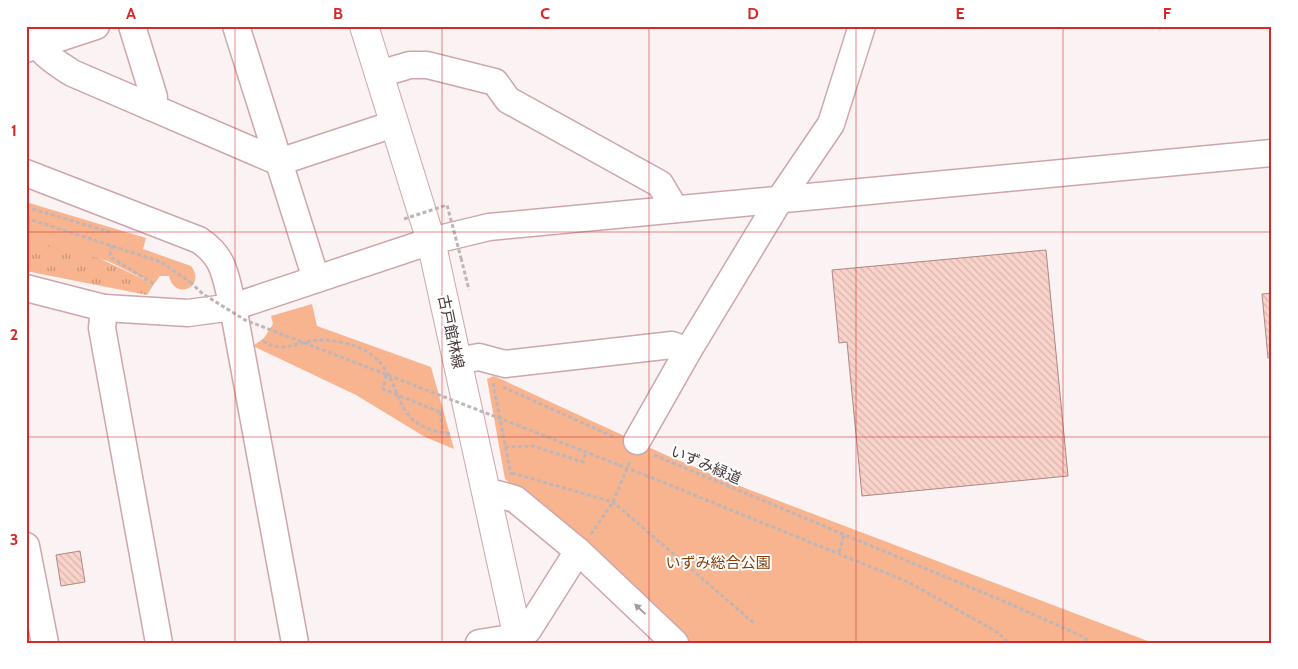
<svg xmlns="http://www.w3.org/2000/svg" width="1298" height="669" viewBox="0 0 1298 669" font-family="Cabin,'Noto Sans JP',sans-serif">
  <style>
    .grass { fill: url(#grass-tufts) }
    .park { fill: #f7b48e }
    .building { fill: url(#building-back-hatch); stroke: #ac8881 }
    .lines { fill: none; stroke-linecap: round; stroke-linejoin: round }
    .minor-casing { stroke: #cda6ab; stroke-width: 29 }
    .major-casing { stroke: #cda6ab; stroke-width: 30 }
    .path { stroke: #c0b5b6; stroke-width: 3; stroke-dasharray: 4 2.5; stroke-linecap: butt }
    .minor { stroke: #fff; stroke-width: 26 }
    .major { stroke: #fff; stroke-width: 28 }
    .path-bridge { stroke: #c0b5b6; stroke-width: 3; stroke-dasharray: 4 2.5; stroke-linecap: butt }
    .oneway { fill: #a29a9c }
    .grid { fill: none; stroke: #d62828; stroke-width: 1; stroke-opacity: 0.55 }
    .labels { text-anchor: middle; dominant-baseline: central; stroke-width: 4; stroke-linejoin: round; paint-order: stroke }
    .street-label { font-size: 15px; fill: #463638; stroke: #fff }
    .park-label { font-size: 15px; fill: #833b01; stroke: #fff }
    .neatline { fill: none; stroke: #d62828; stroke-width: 2 }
    .grid-label { font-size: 16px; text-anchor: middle; font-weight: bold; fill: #d62828 }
  </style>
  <defs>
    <pattern id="grass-tufts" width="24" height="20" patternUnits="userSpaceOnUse" patternTransform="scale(1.25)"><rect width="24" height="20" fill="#f7b48e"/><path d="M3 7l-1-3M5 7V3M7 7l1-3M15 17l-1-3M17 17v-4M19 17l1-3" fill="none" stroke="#ca9375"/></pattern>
    <pattern id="building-back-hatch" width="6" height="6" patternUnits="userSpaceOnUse" patternTransform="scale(1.25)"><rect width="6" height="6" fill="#f9d2ca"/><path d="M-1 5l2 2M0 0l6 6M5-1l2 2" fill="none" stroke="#d7b5ae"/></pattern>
  </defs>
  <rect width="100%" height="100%" fill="#fbf2f3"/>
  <polygon class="grass" points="26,224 154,284 147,295 26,271"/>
  <g class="park">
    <path d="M 26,202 L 146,238 L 143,249 L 191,266 C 207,286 175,302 169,276 L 160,276 L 154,284 L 108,261 L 26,239 Z"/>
    <polygon points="312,304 317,326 431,367 454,449 425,437 356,395 253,346 264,338 273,324 271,316"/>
    <polygon points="494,376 668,456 750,490 1153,643 686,643 583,545 505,479 487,379"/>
  </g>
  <g class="building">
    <polygon points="1046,250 1068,476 862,496 847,342 839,343 832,270"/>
    <polygon points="1272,293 1272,357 1268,358 1262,294"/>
    <polygon points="80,551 85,582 61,586 56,555"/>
  </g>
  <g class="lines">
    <g class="minor-casing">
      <g id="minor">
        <path d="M 31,26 C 40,55 48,57 72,73 L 279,162 L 394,124"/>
        <polyline points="132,26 154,97 151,107"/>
        <polyline points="236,26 316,279"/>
        <polyline points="26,49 96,26"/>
        <polyline points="379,74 410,65 427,65 495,82 508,100 660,184 675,209"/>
        <path d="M 26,173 L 199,240 C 226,258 225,277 233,307 L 295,643"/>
        <polyline points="26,288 104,308 188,313 233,307 431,241 489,227 1272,153"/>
        <polyline points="104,308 102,328 159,643"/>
        <polyline points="457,361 479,357 505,364 672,345 688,351"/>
        <polyline points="637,441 688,351 780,199 831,124 862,26"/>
        <polyline points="487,495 497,494 515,499 578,551 675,643"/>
        <polyline points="26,546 45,643"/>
        <polyline points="479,643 518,637 528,630 578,551"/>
      </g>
    </g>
    <g class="major-casing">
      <polyline id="major" points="364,26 431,241 519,643"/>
    </g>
    <g class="path">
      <polyline points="26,207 110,232"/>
      <polyline points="26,218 161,262 190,282"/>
      <polyline points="112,245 110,255 112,258 154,284"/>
      <polyline points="461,258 469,290"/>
      <path d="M 263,341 C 285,354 295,342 318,340 C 332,339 354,344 366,351 C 410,378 383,426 451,434"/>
      <polyline points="493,383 511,475"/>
      <polyline points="503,387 616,438"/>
      <polyline points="440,412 443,433"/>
      <polyline points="517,425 619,465"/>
      <polyline points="505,447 533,446 583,462 586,452"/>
      <polyline points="654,455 1003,601 1082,636 1092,643"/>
      <polyline points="512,473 613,502 755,624"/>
      <polyline points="645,475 908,582 997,632 1009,643"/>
      <polyline points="591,534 613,502 630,461"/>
      <polyline points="839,552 844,535"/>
    </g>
    <use href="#minor" class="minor"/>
    <use href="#major" class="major"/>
    <g class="path-bridge">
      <polyline points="404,219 447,205 461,258"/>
      <polyline points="190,282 203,294 245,320 517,425"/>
      <polyline points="386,375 383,389 440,412"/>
      <polyline points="619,465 645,475"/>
    </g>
  </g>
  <defs><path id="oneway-solid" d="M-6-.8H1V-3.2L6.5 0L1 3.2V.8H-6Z" transform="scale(1.25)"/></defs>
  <use class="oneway" href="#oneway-solid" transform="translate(640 609) rotate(-137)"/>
  <path class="grid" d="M 235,26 L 235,643M 442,26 L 442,643M 649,26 L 649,643M 856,26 L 856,643M 1063,26 L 1063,643M 26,232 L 1272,232M 26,437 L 1272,437"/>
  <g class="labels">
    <g class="street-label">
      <text transform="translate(451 332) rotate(78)">古戸館林線</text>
      <text transform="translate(706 465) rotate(23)">いずみ緑道</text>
    </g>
    <g class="park-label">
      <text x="718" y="563">いずみ総合公園</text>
    </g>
  </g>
  <rect width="1298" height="669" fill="none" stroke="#ffffff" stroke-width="55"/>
  <rect x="28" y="28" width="1242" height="614" class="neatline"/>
  <g class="grid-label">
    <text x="131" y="19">A</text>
    <text x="338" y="19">B</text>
    <text x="545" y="19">C</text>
    <text x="753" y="19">D</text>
    <text x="960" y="19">E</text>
    <text x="1167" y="19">F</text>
    <text x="14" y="136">1</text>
    <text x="14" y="340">2</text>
    <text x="14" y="545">3</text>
  </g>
</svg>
